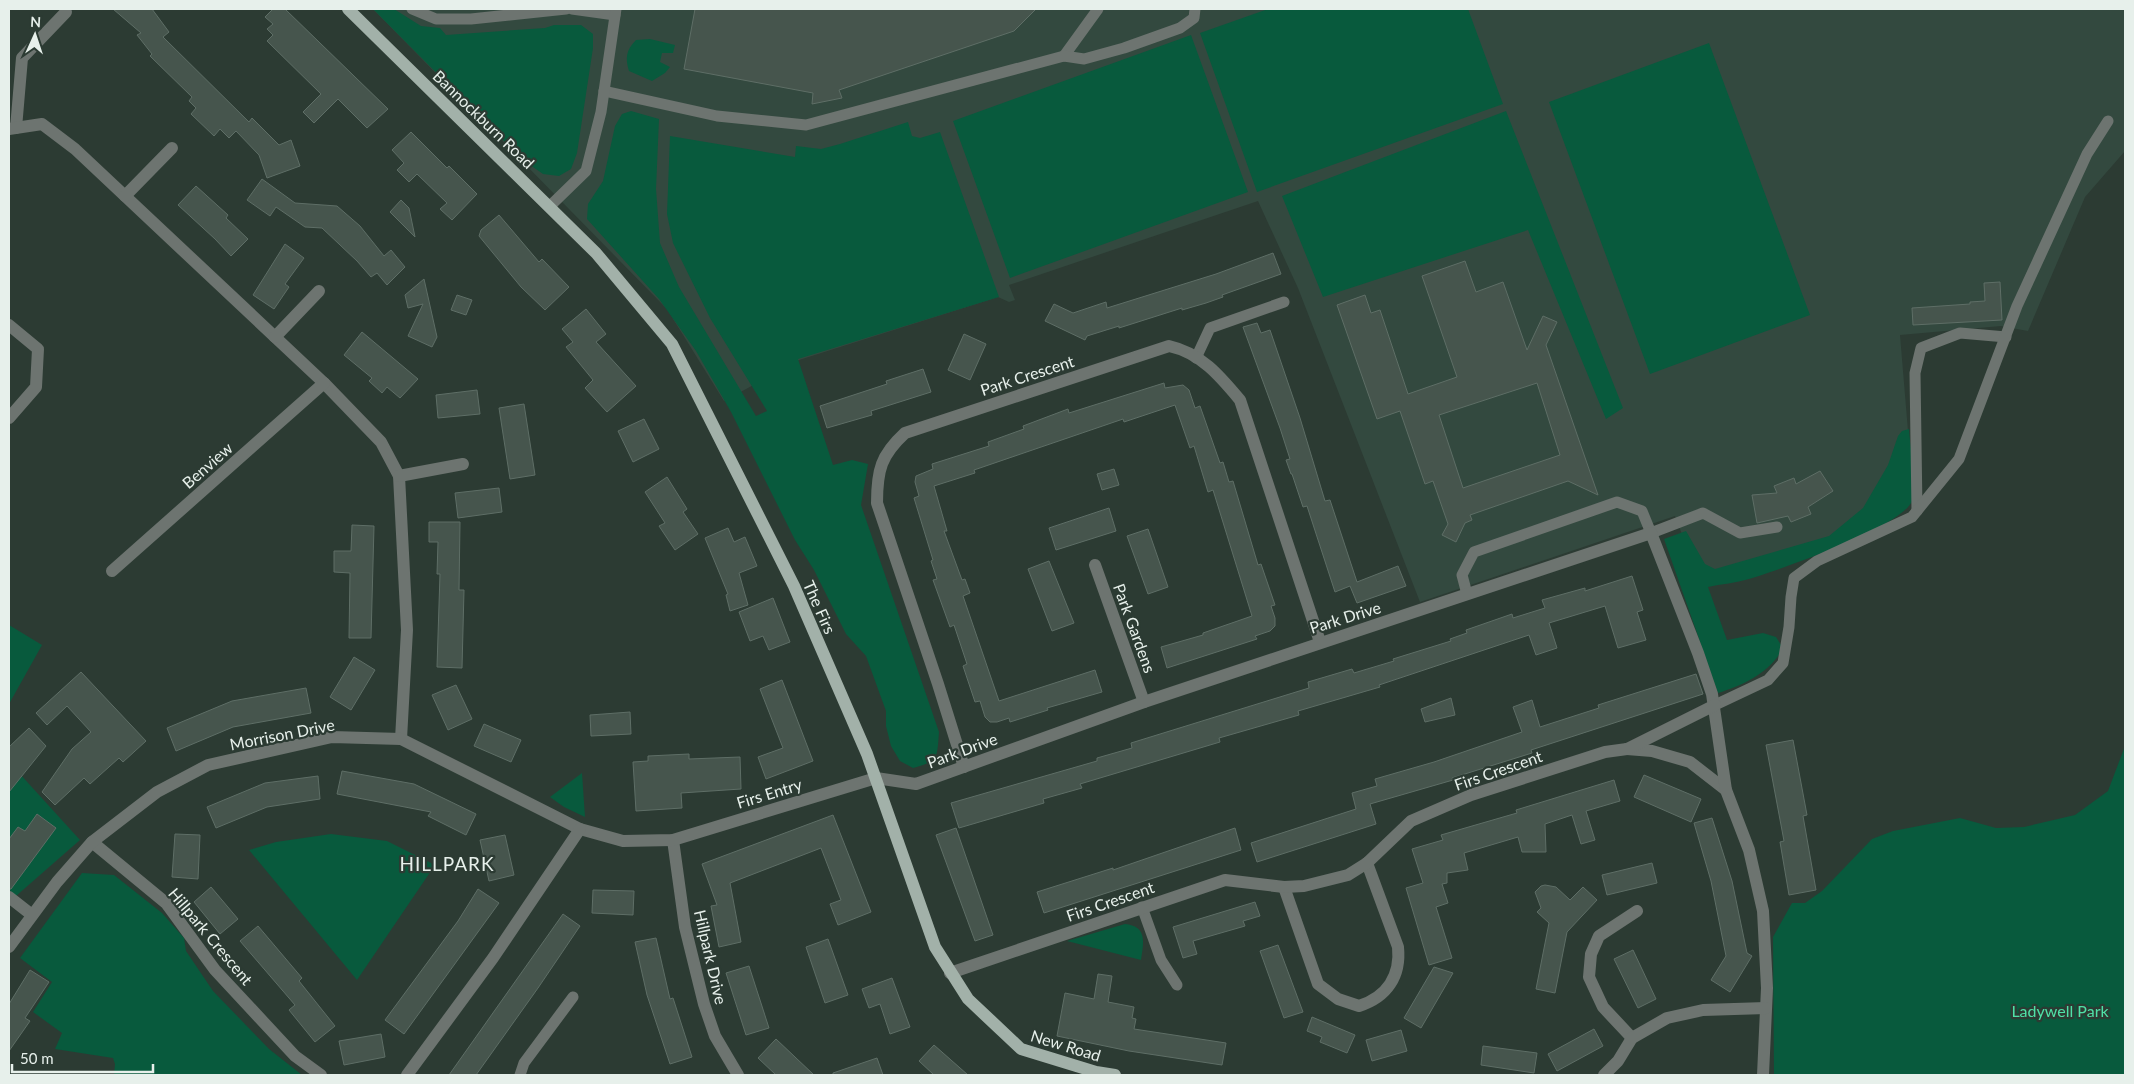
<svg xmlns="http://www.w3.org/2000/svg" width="2134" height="1084" viewBox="0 0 2134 1084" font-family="Lato,sans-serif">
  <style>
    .built { fill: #33493f }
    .green { fill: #085a3d }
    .building { fill: #46554d; stroke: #5e6e66; fill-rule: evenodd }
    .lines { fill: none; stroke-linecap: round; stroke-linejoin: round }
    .lane { stroke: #6d7470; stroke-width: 11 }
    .street { stroke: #6d7470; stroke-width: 12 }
    .primary { stroke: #a2b1a9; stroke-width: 12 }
    .labels { text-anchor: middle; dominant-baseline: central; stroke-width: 4.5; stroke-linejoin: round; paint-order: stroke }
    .street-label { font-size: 16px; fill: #e7f0eb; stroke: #2c3b33 }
    .park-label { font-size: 16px; fill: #4fe1a7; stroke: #2c3b33 }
    .quarter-label { font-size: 19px; letter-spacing: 1px; fill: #e7f0eb; stroke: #2c3b33 }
  </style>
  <rect width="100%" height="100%" fill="#2c3b33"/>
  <polygon class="built" points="373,9 2125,9 2125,151 2085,197 2028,331 2001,326 1900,335 1912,479 1851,530 1700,581 1675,516 1420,602 1298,288 1258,201 1009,285 1015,300 1009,302 998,297 799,360 724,401 667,309"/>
  <g class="green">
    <polygon points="373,9 394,9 421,26 440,28 446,35 545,28 554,25 581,25 593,34 593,48 577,153 571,169 559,176 543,174 523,160"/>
    <polygon points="1268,9 1468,9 1503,104 1257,192 1200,33"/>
    <polygon points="1191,35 1248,192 1010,278 953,121"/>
    <path d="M 650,39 L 675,45 L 673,53 L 662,53 L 660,62 L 670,67 L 665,73 L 652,81 L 629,71 C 625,58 626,50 636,40 Z"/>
    <polygon points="1709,43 1810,315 1650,374 1549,102"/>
    <path d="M 631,111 L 659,119 L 656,189 L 660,243 L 679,287 L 756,416 L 767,411 L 710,318 L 673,243 L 667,214 L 670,136 L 795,157 L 796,146 L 821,149 L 840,144 L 908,122 L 912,136 L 920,138 L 940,132 L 999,297 L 798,359 L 833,465 L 852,460 L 868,464 L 861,505 L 939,732 C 937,758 939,761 913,768 L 900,761 L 891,746 L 886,726 L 886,711 L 866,656 L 846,634 L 814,570 L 795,540 L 731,412 L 696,351 L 659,299 L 587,219 L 588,204 L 603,181 L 615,126 L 622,114 Z"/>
    <polygon points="1506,111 1623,408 1606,419 1528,230 1323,297 1282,196"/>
    <path d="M 1909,429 C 1910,448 1918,484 1912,501 C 1902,527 1779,570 1749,579 C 1736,583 1721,584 1708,587 L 1727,640 L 1763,633 L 1776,637 L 1783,648 C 1770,673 1743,685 1718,693 L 1664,539 L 1686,531 L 1705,564 L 1715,569 L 1829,536 L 1863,508 L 1888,465 L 1898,436 L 1902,431 Z"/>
    <polygon points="9,625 42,645 9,704"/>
    <polygon points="2125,746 2125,1075 1774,1075 1773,937 1792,903 1805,903 1822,891 1872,839 1893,831 1960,818 1996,828 2024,827 2075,815 2108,791"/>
    <polygon points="9,762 80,840 16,896 9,890"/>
    <polygon points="582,773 585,817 564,807 550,797"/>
    <polygon points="331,834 387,841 435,865 357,980 249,850 276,842"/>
    <polygon points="82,873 114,875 162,913 184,938 186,951 213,991 269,1049 302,1075 114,1075 115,1064 113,1058 55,1049 62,1033 33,1012 52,982 20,958"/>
    <path d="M 1125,924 C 1147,926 1144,942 1141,960 L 1067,941 Z"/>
  </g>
  <g class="building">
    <polygon points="113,9 152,9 169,32 163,37 249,122 252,118 279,145 291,140 300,166 267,178 259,155 236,131 229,138 220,129 214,136 191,114 196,108 189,101 192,97 150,56 152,54 137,35 141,33"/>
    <polygon points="273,9 285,9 388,109 367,128 338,99 314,123 303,112 321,94 267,41 273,35 267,29 273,24 265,17"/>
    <polygon points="695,9 1036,9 1014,31 839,90 842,98 812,104 813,93 684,69"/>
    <polygon points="411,132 447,168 449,166 477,194 452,220 440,209 447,203 417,174 409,182 397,170 404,163 392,150"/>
    <polygon points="262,179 295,203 337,206 360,226 384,256 391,250 405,267 387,285 377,273 371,277 357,261 322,228 305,227 276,207 270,216 247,200"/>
    <polygon points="196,186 228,215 226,218 248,239 231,256 215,239 178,205"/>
    <polygon points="401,200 409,208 415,237 390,212"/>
    <polygon points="499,215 539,262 542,259 569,287 545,310 521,287 479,236 481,230"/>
    <polygon points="285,244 304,258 285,284 289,287 274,309 253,295"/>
    <polygon points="1273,253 1281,274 1222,295 1223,297 1206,303 1182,310 1182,308 1119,328 1119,326 1087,336 1085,340 1045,321 1054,304 1073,313 1106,302 1107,308 1216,274"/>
    <path d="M 1465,261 L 1476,292 L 1503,282 L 1527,350 L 1543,316 L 1557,322 L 1546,345 L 1598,495 L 1568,481 L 1470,515 L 1472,520 L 1465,523 L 1456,542 L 1442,535 L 1448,524 L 1433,481 L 1425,484 L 1400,411 L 1377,419 L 1337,305 L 1365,295 L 1371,313 L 1380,310 L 1408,394 L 1457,377 L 1422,276 ZM 1537,383 L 1560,455 L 1463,488 L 1439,415 Z"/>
    <polygon points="424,279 437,337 432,347 408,336 423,304 408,308 405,295"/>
    <polygon points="2000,282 2002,320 1913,325 1912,308 1970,304 1970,302 1985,301 1984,283"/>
    <polygon points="457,295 472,300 466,315 451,310"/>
    <polygon points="586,309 606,334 596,342 636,386 607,412 585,388 593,380 566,347 573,342 562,329"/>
    <polygon points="1257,323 1261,333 1270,330 1300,418 1325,501 1330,500 1357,582 1398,566 1406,586 1357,603 1350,586 1335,592 1307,506 1303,507 1292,474 1291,474 1286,460 1290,459 1280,428 1243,327"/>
    <polygon points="362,332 418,379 400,398 387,387 382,393 369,381 372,378 344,355"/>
    <polygon points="964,334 986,344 970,380 948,370"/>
    <polygon points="923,369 931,392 871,411 872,415 827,428 820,406 887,384 886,381"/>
    <polygon points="1164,383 1165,388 1183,385 1189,390 1195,408 1200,406 1220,463 1223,462 1229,482 1233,481 1258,565 1261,564 1275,605 1271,606 1275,618 1275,626 1270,631 1255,636 1257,639 1167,668 1161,647 1203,635 1203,633 1252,616 1213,490 1208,492 1194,446 1190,448 1175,405 1124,422 1123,419 974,470 975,473 934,486 947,531 944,531 962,580 965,579 970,593 963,596 999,701 1095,670 1102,692 1047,708 1048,710 1010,722 1009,718 997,722 990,722 985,717 980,701 975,702 963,666 967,664 954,625 950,627 933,580 937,579 931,561 933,560 914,498 919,496 915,482 916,476 933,469 932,464 989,446 988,442 1024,429 1023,426 1068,409 1069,413"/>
    <polygon points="477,390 480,414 438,418 436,395"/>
    <polygon points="524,404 535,475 510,479 499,408"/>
    <polygon points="644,419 659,449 633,462 618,431"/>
    <polygon points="1114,469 1119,485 1102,490 1097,474"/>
    <polygon points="1820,471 1833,491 1808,507 1811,514 1791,522 1788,516 1757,523 1752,495 1777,493 1774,486 1794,478 1796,484"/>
    <polygon points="667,477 687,509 683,512 698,534 675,550 659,526 665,523 645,492"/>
    <polygon points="499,488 502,512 458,518 455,493"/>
    <polygon points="1109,508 1116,531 1056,550 1049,528"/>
    <polygon points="429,522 460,522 459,590 464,590 462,668 437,667 440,574 437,574 438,542 429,542"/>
    <polygon points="352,525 374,526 371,638 349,638 350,573 334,572 334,551 351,551"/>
    <polygon points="728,528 734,542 745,537 757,566 739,573 748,605 730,611 726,595 728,594 705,538"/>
    <polygon points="1148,529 1168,587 1148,594 1127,536"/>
    <polygon points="1049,561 1074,623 1052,631 1028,569"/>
    <polygon points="1632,576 1643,610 1637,612 1646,640 1618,648 1605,606 1549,623 1557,648 1536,655 1529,635 1379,685 1380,687 1298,711 1299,715 1219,738 1220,742 1080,784 1082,788 1043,799 1044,803 959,828 951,803 1097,761 1097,758 1132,748 1131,743 1309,688 1308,682 1352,669 1354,673 1394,661 1393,659 1451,641 1450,639 1467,633 1466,630 1512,614 1513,618 1545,608 1542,600 1585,588 1585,591"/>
    <polygon points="773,598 790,642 769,650 763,636 750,641 739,612"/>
    <polygon points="354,657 375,670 351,710 330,697"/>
    <polygon points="81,672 146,741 123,762 119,758 90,784 84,778 55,805 42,792 72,749 91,732 67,706 47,725 36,713"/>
    <polygon points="1696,674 1703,694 1531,750 1532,753 1452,778 1453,780 1370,804 1376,824 1257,862 1251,843 1356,809 1352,793 1377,786 1375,779 1434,762 1522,732 1513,707 1532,700 1540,727 1599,708 1598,705"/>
    <polygon points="782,680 813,761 766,779 758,757 783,748 760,689"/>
    <polygon points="456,685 472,719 448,730 432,695"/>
    <polygon points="306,688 311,713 233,727 176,751 167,728 232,701"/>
    <polygon points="1451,698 1455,715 1425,722 1421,709"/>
    <polygon points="630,712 631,734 591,736 590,715"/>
    <polygon points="484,724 521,740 511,762 474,746"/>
    <polygon points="29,728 46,746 9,792 9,747"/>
    <polygon points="1793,740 1807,815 1803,816 1816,890 1789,895 1780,842 1784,841 1766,745"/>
    <polygon points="689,754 689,759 740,757 741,789 681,793 682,808 636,811 633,762 648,761 648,756"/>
    <polygon points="342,771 414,784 476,814 466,835 428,816 431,812 337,794"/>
    <polygon points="1644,775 1701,799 1691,822 1634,797"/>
    <polygon points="318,776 320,799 267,807 216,828 207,807 265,783"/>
    <polygon points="1614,780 1620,801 1586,811 1595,840 1581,844 1572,815 1545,824 1546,852 1522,852 1518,837 1464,853 1468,870 1447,873 1447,883 1442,884 1448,903 1436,907 1452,958 1429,965 1406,888 1423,883 1412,849 1443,840 1441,835 1517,813 1516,810"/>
    <polygon points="37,814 56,828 11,889 9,889 9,839 18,827 25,831"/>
    <polygon points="833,815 871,912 838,925 830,904 841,900 821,848 730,883 741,942 719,947 711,906 717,905 702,864"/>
    <polygon points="1712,818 1732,881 1747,953 1752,956 1730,992 1711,980 1726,956 1711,881 1694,823"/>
    <polygon points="956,828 993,935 975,941 936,835"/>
    <polygon points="1235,828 1241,850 1044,913 1037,892 1113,868 1113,870"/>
    <polygon points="175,834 200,835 198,879 172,877"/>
    <polygon points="505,835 514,875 489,881 480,840"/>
    <polygon points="1652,863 1657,883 1607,895 1602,875"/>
    <polygon points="1545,885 1556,887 1570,900 1583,887 1597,900 1567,932 1555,993 1536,989 1549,923 1537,912 1541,908 1535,892 1541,886"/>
    <polygon points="211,887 238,919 220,934 194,902"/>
    <polygon points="478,889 499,903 404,1034 385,1020 458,921"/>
    <polygon points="593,890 634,891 633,915 592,913"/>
    <polygon points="1255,902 1260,916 1243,921 1245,926 1193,941 1197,954 1183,958 1173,927"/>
    <polygon points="563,914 580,926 538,988 476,1075 449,1075"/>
    <polygon points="258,926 302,978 299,981 335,1026 315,1042 289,1010 295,1005 240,941"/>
    <polygon points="656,938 670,999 673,998 692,1057 670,1064 647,995 635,942"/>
    <polygon points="828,939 848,995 825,1003 806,947"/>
    <polygon points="1278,945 1303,1012 1284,1018 1260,951"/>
    <polygon points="1633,950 1656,999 1638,1008 1614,959"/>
    <polygon points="749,966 769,1028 746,1035 726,973"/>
    <polygon points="1434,967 1453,973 1421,1028 1404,1018"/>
    <polygon points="30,970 49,982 25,1018 30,1021 9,1051 9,1004"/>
    <polygon points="1098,974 1112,976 1108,1002 1134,1007 1132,1018 1136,1019 1134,1029 1226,1043 1222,1065 1129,1051 1057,1036 1065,993 1094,999"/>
    <polygon points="892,978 910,1027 890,1034 880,1004 869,1008 862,989"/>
    <polygon points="1312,1017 1355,1035 1347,1053 1320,1042 1322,1037 1307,1031"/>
    <polygon points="1594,1029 1603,1046 1557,1071 1548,1054"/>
    <polygon points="1401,1030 1407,1051 1372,1061 1366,1040"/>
    <polygon points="381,1034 385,1057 344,1065 339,1041"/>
    <polygon points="776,1039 814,1075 776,1075 758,1058"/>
    <polygon points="934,1045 968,1075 934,1075 919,1061"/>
    <polygon points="1483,1046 1537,1053 1534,1073 1481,1065"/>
    <polygon points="877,1058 883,1075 833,1075 833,1073"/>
  </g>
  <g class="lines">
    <g class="lane">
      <polyline points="412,9 436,19 471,19 566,9"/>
      <polyline points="572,9 615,15"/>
      <polyline points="1064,56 1098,9"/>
      <polyline points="604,91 717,116 806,125 1064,56 1084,59 1124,48 1180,28 1194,18 1195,9"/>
      <polyline points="550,206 586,171 601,112 616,9"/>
      <polyline points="1196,358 1210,328 1284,302"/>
      <polyline points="1917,511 1915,373 1921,348 1960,333 2006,337"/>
      <polyline points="1467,594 1462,575 1474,552 1617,502 1642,511 1651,533 1703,513 1740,533 1777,527"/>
      <polyline points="1715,705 1768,680 1783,663 1789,627 1791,597 1794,578 1817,561 1912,517 1959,459 2017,306 2087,154 2108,121"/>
      <polyline points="1142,907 1161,960 1177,985"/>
      <polyline points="520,1075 524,1063 573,997"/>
    </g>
    <g class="street">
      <polyline points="16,128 22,58 66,12"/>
      <polyline points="9,129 42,124 75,149 324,383 381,442 399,476 407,630 401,739"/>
      <polyline points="125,196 172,148"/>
      <polyline points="9,325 38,349 36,387 9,418"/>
      <polyline points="275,337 319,291"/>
      <polyline points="399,476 463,464"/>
      <polyline points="1095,565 1144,702"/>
      <polyline points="112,571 324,383"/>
      <polyline points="1627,749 1652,751 1690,762 1726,790"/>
      <path d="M 964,767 L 938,684 L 877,503 C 877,470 881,455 905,433 L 1169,346 C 1201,353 1220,376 1240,400 L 1320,642"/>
      <polyline points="673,840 685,927 704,1004 715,1036 738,1075"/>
      <polyline points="92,842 166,903 215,970 295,1056 321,1075"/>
      <path d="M 1284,887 L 1318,984 L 1338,999 L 1359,1006 C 1387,997 1401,976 1398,947 L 1367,863"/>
      <polyline points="9,897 32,915"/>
      <polyline points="9,947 57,882 92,842 157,792 208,765 332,737 401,739 580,829 623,841 673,840 876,778 916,784 1144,702 1651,533 1698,653 1712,694 1726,790 1749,850 1763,911 1767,988 1763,1075"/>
      <polyline points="950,973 1225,880 1284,887 1304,886 1348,875 1367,863 1411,821 1471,795 1605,752 1627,749 1715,705"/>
      <polyline points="1632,1038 1603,1007 1589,977 1591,954 1599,936 1637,911"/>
      <polyline points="407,1075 493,958 580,829"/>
      <polyline points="1604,1075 1618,1061 1632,1038 1667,1018 1703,1010 1766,1008"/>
    </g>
    <polyline class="primary" points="348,9 596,253 672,344 794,586 867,754 935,947 968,999 1021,1049 1096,1072 1115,1075"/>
  </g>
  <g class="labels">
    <g class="street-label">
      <text transform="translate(484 119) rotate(44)">Bannockburn Road</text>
      <text transform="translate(1027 375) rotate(-18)">Park Crescent</text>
      <text transform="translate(207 465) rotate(-41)">Benview</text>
      <text transform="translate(820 607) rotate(66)">The Firs</text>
      <text transform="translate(1345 617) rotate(-17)">Park Drive</text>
      <text transform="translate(1135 628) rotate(70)">Park Gardens</text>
      <text transform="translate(282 734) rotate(-11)">Morrison Drive</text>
      <text transform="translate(962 750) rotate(-20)">Park Drive</text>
      <text transform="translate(1498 770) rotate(-19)">Firs Crescent</text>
      <text transform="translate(769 793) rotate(-17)">Firs Entry</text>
      <text transform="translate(1110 901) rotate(-19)">Firs Crescent</text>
      <text transform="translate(211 936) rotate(50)">Hillpark Crescent</text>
      <text transform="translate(711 957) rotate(77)">Hillpark Drive</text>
      <text transform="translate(1066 1045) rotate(17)">New Road</text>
    </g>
    <g class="park-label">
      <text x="2060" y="1010">Ladywell Park</text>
    </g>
    <g class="quarter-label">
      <text x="447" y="863">HILLPARK</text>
    </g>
  </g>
  <rect width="2134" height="1084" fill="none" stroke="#e7f0eb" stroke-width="20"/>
  <g transform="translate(35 35) rotate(3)" stroke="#2c3b33" stroke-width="4" paint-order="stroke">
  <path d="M0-4L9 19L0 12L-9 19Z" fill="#e7f0eb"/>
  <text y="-8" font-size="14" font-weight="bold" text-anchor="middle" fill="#e7f0eb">N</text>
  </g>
  <path d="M12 1064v8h141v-8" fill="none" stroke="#e7f0eb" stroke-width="2.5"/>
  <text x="20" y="1064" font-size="15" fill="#e7f0eb" stroke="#2c3b33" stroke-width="4" paint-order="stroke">50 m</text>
</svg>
